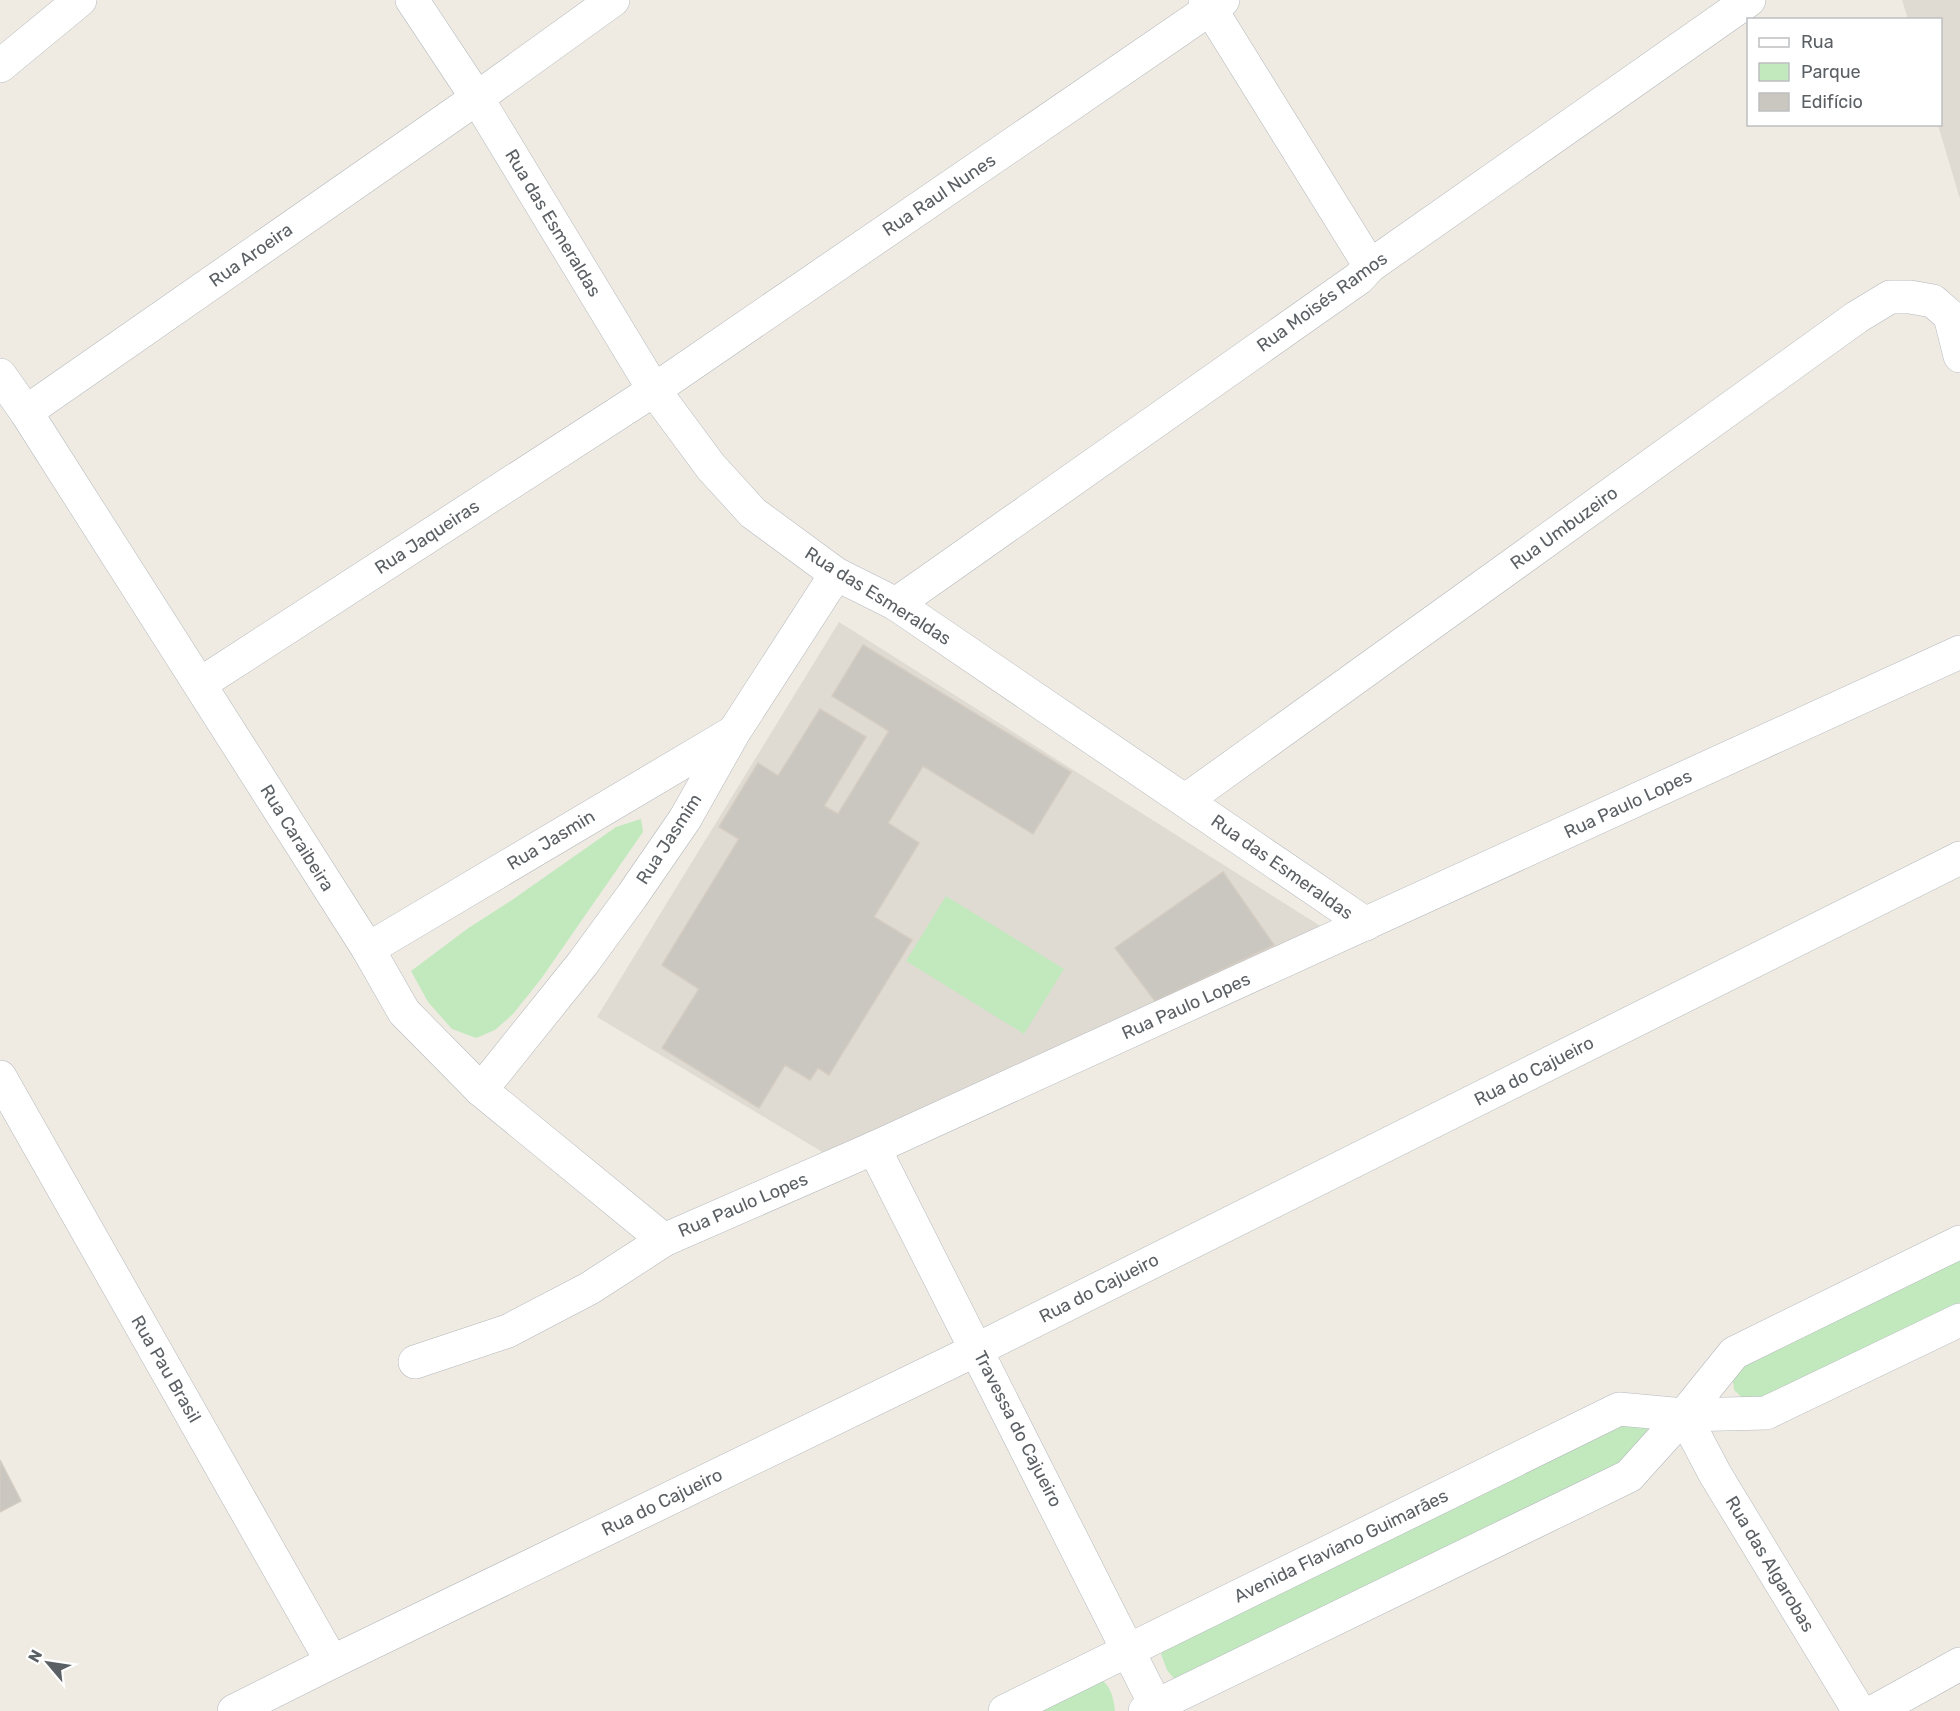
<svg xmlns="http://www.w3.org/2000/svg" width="1960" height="1711" viewBox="0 0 1960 1711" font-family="Rubik,sans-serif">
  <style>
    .education { fill: #dfdad2 }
    .green { fill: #c2e9be }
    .building { fill: #cac6c0; stroke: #d4ccc1; stroke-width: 1.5 }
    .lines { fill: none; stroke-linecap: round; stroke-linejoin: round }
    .street-casing { stroke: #b4b7bb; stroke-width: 34 }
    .secondary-casing { stroke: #b5b9be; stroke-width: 34 }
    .street { stroke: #fff; stroke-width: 33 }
    .secondary { stroke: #fff; stroke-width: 33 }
    .labels { text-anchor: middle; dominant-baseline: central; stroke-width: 4.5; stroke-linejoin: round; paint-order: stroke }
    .street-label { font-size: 18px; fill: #5b6065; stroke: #fff }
  </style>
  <rect width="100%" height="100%" fill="#efebe3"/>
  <g class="education">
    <polygon points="1902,0 1960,0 1960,199 1938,125 1940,124 1940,20 1908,19"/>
    <polygon points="839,622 1325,929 824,1153 597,1017"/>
  </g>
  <g class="green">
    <polygon points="641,819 643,832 541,979 513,1014 495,1030 476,1038 452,1029 428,1002 411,971 467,929 512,900 616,827"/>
    <polygon points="946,896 1064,969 1024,1034 906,961"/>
    <polygon points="1960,1255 1960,1306 1751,1406 1734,1390 1731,1367"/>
    <polygon points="1615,1415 1647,1427 1651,1444 1637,1459 1176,1681 1167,1670 1161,1654 1169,1636"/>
    <path d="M 1095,1675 C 1110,1684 1113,1694 1115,1711 L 1022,1711 Z"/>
  </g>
  <g class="building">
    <polygon points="863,645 1071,772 1033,834 923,766 888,823 919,843 874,917 912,940 829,1075 818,1068 810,1080 785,1065 759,1108 662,1048 699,989 662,965 739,839 719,827 758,763 778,776 820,709 866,737 824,806 838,814 889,731 832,696"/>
    <polygon points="1223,872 1274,945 1155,1001 1115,948"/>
    <polygon points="0,1460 21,1501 0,1512"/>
  </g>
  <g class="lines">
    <g class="street-casing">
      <g id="street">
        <polyline points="1205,0 1370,266"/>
        <polyline points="26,412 477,98 613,0"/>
        <polyline points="896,604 1359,278 1370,266 1749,0"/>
        <polyline points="200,684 654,390 1223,0"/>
        <polyline points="1186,800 1857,317 1890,297 1910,297 1933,301 1950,316 1960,356"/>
        <polyline points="368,949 732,733"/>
        <polyline points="0,1077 332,1662"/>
        <polyline points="481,1090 583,963 632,896 685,819 734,732 836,574"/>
        <polyline points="415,1362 508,1331 590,1288 664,1240"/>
        <polyline points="234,1711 332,1662 978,1349 1960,858"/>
        <polyline points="1875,1711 1960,1664"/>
      </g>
    </g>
    <g class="secondary-casing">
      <g id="secondary">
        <polyline points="412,0 477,98 654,390 711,467 753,513 836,574 896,604 1366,924"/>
        <polyline points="0,66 80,0"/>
        <polyline points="0,375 26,412 368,949 404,1012 481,1090 664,1240 874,1148 1960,652"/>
        <polyline points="874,1148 1156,1706"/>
        <polyline points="1684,1415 1715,1474 1859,1711"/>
        <polyline points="1005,1711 1619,1409 1684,1415 1734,1353 1960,1242"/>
        <polyline points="1145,1711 1629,1476 1684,1415 1766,1413 1960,1320"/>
      </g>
    </g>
    <use href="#street" class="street"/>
    <use href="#secondary" class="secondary"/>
  </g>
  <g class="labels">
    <g class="street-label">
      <text transform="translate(939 195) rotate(-34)">Rua Raul Nunes</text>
      <text transform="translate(553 223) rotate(59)">Rua das Esmeraldas</text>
      <text transform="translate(251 255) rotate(-35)">Rua Aroeira</text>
      <text transform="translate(1322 302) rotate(-36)">Rua Moisés Ramos</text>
      <text transform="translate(1564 528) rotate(-36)">Rua Umbuzeiro</text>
      <text transform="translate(427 537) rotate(-33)">Rua Jaqueiras</text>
      <text transform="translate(878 596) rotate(32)">Rua das Esmeraldas</text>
      <text transform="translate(1628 804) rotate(-25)">Rua Paulo Lopes</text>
      <text transform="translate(297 838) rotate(58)">Rua Caraibeira</text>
      <text transform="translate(669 839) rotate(-57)">Rua Jasmim</text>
      <text transform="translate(551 840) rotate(-31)">Rua Jasmin</text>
      <text transform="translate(1282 867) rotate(35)">Rua das Esmeraldas</text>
      <text transform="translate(1186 1006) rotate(-24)">Rua Paulo Lopes</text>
      <text transform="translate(1534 1071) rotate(-27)">Rua do Cajueiro</text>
      <text transform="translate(743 1205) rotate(-23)">Rua Paulo Lopes</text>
      <text transform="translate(1099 1288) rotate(-27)">Rua do Cajueiro</text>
      <text transform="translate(166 1369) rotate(60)">Rua Pau Brasil</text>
      <text transform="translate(1018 1429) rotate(63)">Travessa do Cajueiro</text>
      <text transform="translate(662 1502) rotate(-26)">Rua do Cajueiro</text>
      <text transform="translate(1341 1546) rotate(-26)">Avenida Flaviano Guimarães</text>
      <text transform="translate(1770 1564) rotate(59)">Rua das Algarobas</text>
    </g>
  </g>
  <rect x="1747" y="18" width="195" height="108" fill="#ffffff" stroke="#bdbfc1" stroke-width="1.5"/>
  <rect x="1759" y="38" width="30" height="9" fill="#ffffff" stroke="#bdbfc1" stroke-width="1.5"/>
  <text x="1801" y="48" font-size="18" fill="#5b6065">Rua</text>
  <rect x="1759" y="63" width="30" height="18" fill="#c2e9be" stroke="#bdbfc1" stroke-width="1.5"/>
  <text x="1801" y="78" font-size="18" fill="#5b6065">Parque</text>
  <rect x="1759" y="93" width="30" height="18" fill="#cac6c0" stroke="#bdbfc1" stroke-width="1.5"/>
  <text x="1801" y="108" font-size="18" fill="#5b6065">Edifício</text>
  <g transform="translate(48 1663) rotate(299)" stroke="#ffffff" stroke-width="4.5" paint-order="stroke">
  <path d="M0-4.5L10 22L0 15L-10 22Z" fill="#5b6065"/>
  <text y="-9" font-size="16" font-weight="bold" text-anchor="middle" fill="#5b6065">N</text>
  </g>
</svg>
